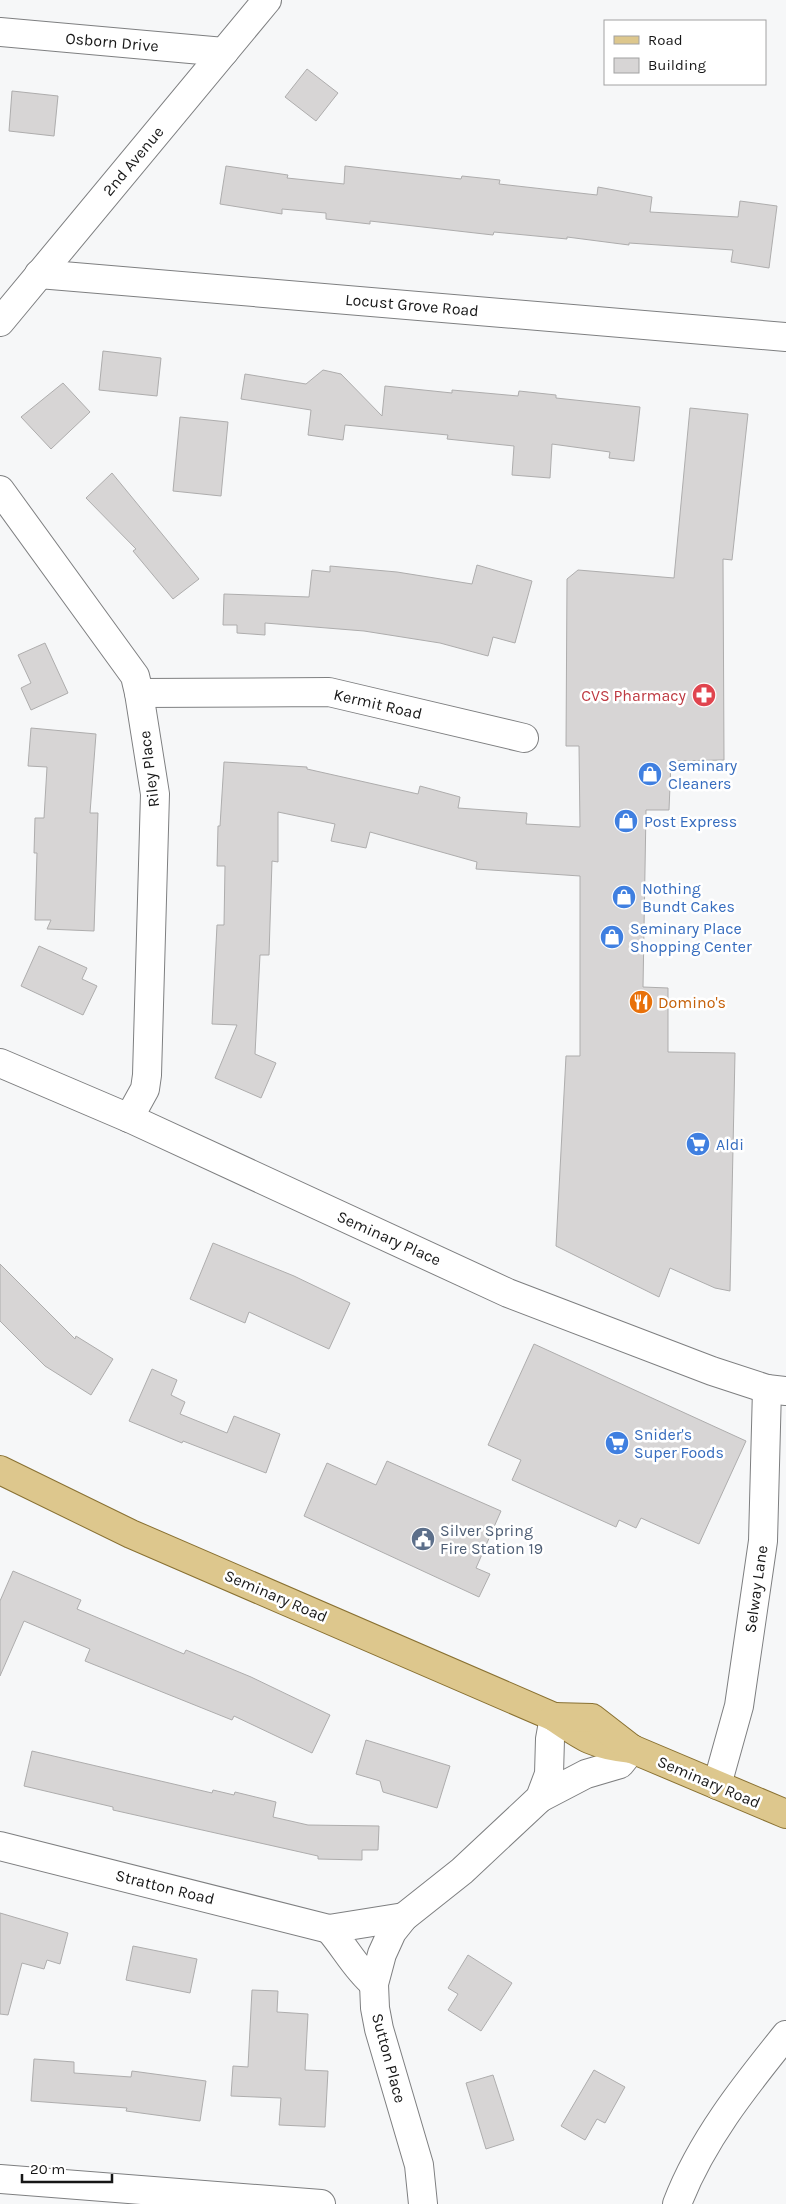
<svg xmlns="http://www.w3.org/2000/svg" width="786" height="2204" viewBox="0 0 786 2204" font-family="Karla,sans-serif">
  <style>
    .building { fill: #d7d5d5; stroke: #aeadad }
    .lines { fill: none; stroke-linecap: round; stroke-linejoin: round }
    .minor-casing { stroke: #7e7f80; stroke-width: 30 }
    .major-casing { stroke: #897132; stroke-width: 30 }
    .minor { stroke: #fff; stroke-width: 28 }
    .major { stroke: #ddc78d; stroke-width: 28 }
    .labels { text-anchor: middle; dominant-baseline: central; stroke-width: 5; stroke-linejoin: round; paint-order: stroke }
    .street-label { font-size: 16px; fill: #171717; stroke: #fff }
    .health-label { font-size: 16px; fill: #be3a42; stroke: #fff; text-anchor: end }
    .shop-label { font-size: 16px; fill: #366cbe; stroke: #fff; text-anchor: start }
    .food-label { font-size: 16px; fill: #c56008; stroke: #fff; text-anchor: start }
    .service-label { font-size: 16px; fill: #4e5e75; stroke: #fff; text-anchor: start }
  </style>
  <rect width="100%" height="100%" fill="#f6f7f8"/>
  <g class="building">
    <polygon points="307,69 338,93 316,121 285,97"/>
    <polygon points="12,91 58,96 54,136 9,131"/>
    <polygon points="226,166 288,175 287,178 344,184 345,166 461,179 462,176 500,180 499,184 597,195 598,187 652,197 650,212 738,217 740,201 777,206 769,268 731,262 733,250 629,243 629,245 567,237 567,239 494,232 493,235 370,221 370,224 326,219 326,213 282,209 282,214 220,204"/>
    <polygon points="103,351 161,358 157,396 99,390"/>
    <polygon points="323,370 341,374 382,416 385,386 452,393 452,390 518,396 519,391 556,395 556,398 640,407 634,461 609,458 610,452 552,444 550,478 512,475 514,446 447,439 448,435 345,425 343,440 308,435 311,410 241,399 245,374 306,384"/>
    <polygon points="63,383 90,412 51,449 21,417"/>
    <polygon points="690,408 748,414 732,560 723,559 724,760 671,761 669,810 646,810 643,987 668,988 668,1052 735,1053 730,1291 715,1288 670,1268 659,1297 556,1246 566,1056 580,1056 580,876 476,869 477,862 370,832 366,848 331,841 335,824 278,812 278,862 272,861 269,955 260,955 255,1054 276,1063 261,1098 215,1078 237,1025 212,1024 217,925 224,925 225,866 217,866 218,826 220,826 224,762 307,767 307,769 418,794 420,786 460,797 458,808 527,813 526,824 580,827 579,746 566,746 567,579 578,570 674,578"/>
    <polygon points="180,417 228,422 221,496 173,491"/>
    <polygon points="112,473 199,579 173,599 133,551 136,549 86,498"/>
    <polygon points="477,565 532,581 515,643 493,637 488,656 440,643 364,631 265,623 265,635 237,633 237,625 223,625 224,594 309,597 312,570 330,572 330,566 397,572 472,584"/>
    <polygon points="45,643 68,693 31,710 21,688 31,683 18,655"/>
    <polygon points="31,728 96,734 90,813 98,813 94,931 47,929 51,920 35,920 37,853 34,853 35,818 44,818 47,767 28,766"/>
    <polygon points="39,946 87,968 82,979 97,986 83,1015 21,986"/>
    <polygon points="213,1243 294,1276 350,1303 329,1349 249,1312 245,1323 190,1299"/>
    <polygon points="0,1264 75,1339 76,1336 113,1359 91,1395 45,1366 0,1321"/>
    <polygon points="534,1344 746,1441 699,1544 641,1518 636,1528 619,1520 616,1527 512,1480 521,1460 488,1445"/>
    <polygon points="152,1369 177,1380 171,1395 185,1402 180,1414 227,1433 234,1416 280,1434 266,1473 183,1441 182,1443 129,1421"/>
    <polygon points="387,1461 501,1511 476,1568 490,1574 479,1597 304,1516 327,1463 376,1485"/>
    <polygon points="13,1571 81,1600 77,1609 184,1654 186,1650 251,1677 330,1715 312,1753 234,1716 232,1720 85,1661 90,1649 24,1621 0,1676 0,1601"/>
    <polygon points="366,1740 450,1766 437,1808 383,1792 380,1781 356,1774"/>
    <polygon points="32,1751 212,1793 213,1790 234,1795 235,1792 276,1802 273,1817 308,1825 379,1826 378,1850 362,1850 362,1860 318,1859 318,1856 113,1810 113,1807 24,1786"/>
    <polygon points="0,1913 68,1933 60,1964 47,1960 44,1969 22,1963 8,2015 0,2014"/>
    <polygon points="133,1946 197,1959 190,1993 126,1980"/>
    <polygon points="468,1955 512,1983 481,2031 448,2010 458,1994 448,1988"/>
    <polygon points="252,1990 278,1991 277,2012 308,2014 305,2070 328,2071 325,2127 279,2125 281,2098 231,2096 233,2066 248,2067"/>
    <polygon points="34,2059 74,2062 74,2073 131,2077 132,2071 206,2081 200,2121 126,2111 127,2108 31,2101"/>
    <polygon points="594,2070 625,2087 605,2123 597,2119 585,2140 561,2126"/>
    <polygon points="493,2075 514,2140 486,2149 466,2083"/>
  </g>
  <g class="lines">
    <g class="minor-casing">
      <g id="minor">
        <polyline points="0,32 224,52"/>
        <polyline points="39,274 786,337"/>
        <polyline points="0,322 267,0"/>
        <polyline points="0,490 135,676 139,693 155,794 147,1075 145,1089 129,1118"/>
        <polyline points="139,693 329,692 524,738"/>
        <polyline points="0,1063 129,1118 508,1293 712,1371 767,1389 786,1391"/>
        <polyline points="717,1785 739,1706 763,1541 767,1389"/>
        <polyline points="540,1798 586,1774 620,1764 632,1749"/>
        <polyline points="0,1846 329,1929"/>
        <path d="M 374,1984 C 355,1968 345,1947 329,1929 L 404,1917"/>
        <polyline points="0,2179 321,2204"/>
        <polyline points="423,2204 419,2165 379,2029 375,2008 374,1984 382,1954 392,1932 404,1917 462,1871 540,1798 549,1774 550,1739 554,1717"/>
        <path d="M 677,2204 C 701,2141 744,2087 786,2035"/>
      </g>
    </g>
    <g class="major-casing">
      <g id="major">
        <path d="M 0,1470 L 131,1534 L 554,1717 C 584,1738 594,1745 632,1749"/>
        <polyline points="554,1717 592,1718 632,1749 786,1814"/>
      </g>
    </g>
    <use href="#minor" class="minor"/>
    <use href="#major" class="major"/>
  </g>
  <defs>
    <g id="pharmacy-disc" transform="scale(1.25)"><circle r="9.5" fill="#e0444e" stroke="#fff"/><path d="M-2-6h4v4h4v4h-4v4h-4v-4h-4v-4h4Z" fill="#fff"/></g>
    <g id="shop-disc" transform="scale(1.25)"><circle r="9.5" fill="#3f7fe0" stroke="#fff"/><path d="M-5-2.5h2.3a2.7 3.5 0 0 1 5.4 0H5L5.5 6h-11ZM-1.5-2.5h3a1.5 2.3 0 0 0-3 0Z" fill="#fff"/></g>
    <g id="restaurant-disc" transform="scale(1.25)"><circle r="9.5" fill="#e8710a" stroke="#fff"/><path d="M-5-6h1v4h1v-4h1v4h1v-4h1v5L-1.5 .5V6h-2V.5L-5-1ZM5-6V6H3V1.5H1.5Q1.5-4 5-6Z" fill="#fff"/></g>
    <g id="supermarket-disc" transform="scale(1.25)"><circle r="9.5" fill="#3f7fe0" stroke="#fff"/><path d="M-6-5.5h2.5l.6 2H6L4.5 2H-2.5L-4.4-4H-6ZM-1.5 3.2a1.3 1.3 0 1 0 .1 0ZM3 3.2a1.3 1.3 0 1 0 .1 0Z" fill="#fff"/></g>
    <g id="civic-disc" transform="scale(1.25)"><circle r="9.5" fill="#5c6f8a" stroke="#fff"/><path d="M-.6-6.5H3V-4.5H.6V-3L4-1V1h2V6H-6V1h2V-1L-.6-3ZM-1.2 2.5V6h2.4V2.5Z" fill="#fff"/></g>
  </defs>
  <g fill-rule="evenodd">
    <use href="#pharmacy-disc" x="704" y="695"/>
    <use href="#shop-disc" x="650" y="774"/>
    <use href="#shop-disc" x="626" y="821"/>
    <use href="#shop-disc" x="624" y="897"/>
    <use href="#shop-disc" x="612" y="937"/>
    <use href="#restaurant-disc" x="641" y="1002"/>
    <use href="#supermarket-disc" x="698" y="1144"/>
    <use href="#supermarket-disc" x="617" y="1443"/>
    <use href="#civic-disc" x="423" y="1539"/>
  </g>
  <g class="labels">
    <g class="street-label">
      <text transform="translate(112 42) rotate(5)">Osborn Drive</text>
      <text transform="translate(133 161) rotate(-50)">2nd Avenue</text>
      <text transform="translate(412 305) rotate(5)">Locust Grove Road</text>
      <text transform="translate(378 704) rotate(13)">Kermit Road</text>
      <text transform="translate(149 769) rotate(-97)">Riley Place</text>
      <text transform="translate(389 1238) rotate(24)">Seminary Place</text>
      <text transform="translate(756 1589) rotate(-82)">Selway Lane</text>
      <text transform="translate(276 1596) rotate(23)">Seminary Road</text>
      <text transform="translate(709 1782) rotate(23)">Seminary Road</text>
      <text transform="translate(165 1887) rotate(14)">Stratton Road</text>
      <text transform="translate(389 2058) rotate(75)">Sutton Place</text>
    </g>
    <g class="health-label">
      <text x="686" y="695">CVS Pharmacy</text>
    </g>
    <g class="shop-label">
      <text x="668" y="765">Seminary<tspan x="668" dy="18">Cleaners</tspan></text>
      <text x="644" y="821">Post Express</text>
      <text x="642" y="888">Nothing<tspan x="642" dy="18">Bundt Cakes</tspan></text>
      <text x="630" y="928">Seminary Place<tspan x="630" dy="18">Shopping Center</tspan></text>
      <text x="716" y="1144">Aldi</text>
      <text x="634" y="1434">Snider's<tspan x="634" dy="18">Super Foods</tspan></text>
    </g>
    <g class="food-label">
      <text x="658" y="1002">Domino's</text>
    </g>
    <g class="service-label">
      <text x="440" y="1530">Silver Spring<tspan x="440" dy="18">Fire Station 19</tspan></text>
    </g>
  </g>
  <rect x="604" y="20" width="162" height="65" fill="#ffffff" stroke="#a2a2a2"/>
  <rect x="614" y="36" width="25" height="8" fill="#ddc78d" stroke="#a2a2a2"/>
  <text x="648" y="45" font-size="15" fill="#171717">Road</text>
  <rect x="614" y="58" width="25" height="15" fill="#d7d5d5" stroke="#a2a2a2"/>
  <text x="648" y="70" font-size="15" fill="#171717">Building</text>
  <path d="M22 2174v8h90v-8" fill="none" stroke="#171717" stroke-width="2.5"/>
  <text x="30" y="2174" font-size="15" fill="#171717" stroke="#ffffff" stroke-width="4" paint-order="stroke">20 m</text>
</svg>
